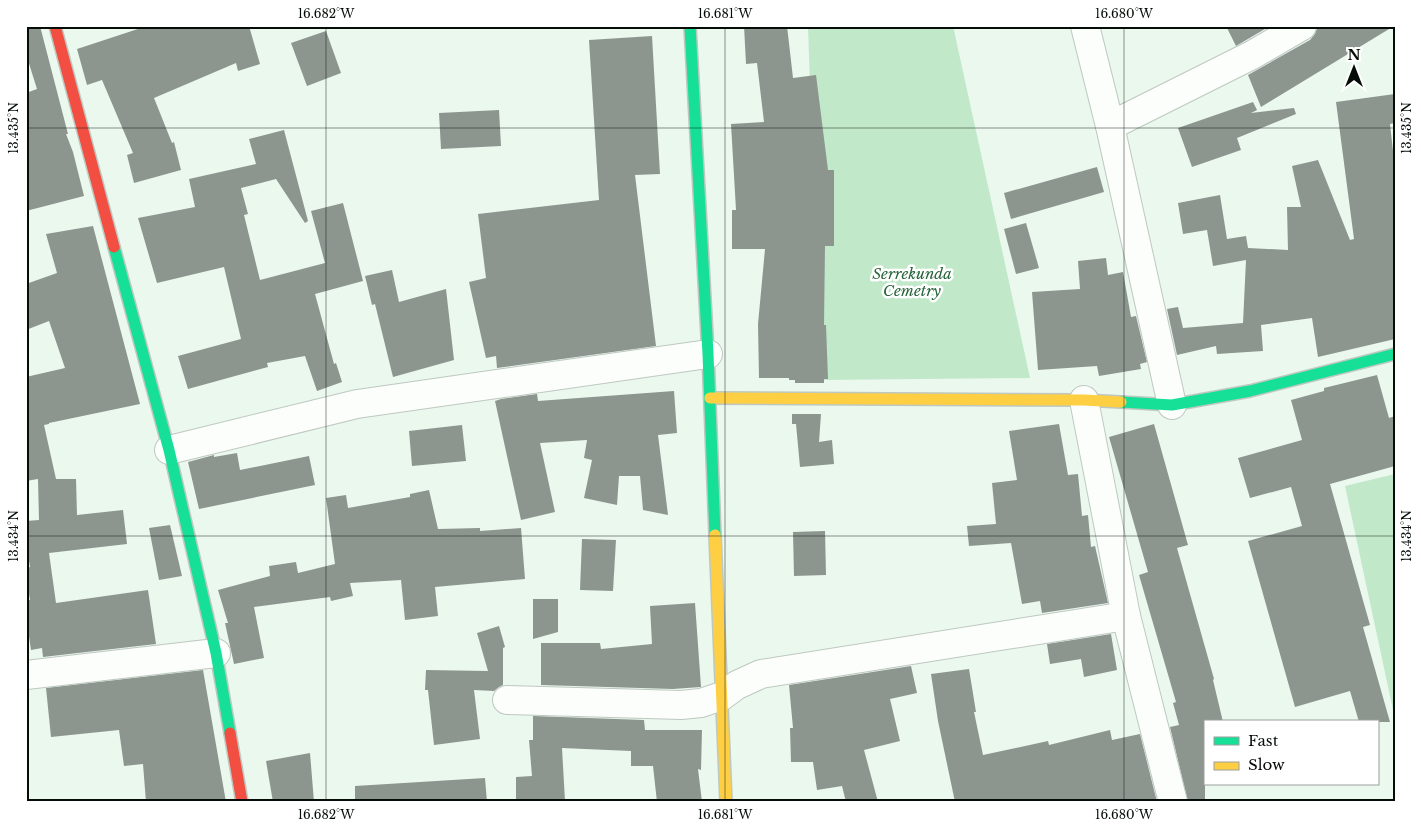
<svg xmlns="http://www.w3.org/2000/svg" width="1421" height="828" viewBox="0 0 1421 828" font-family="'Libre Baskerville',serif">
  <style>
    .green { fill: #c0e8c9 }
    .building { fill: #8c968f }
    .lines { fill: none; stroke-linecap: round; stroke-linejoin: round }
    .street-casing { stroke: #bec8c0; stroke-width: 30 }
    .fast-casing { stroke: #bec8c0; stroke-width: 14 }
    .slow-casing { stroke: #bec8c0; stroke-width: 14 }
    .jam-casing { stroke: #bec8c0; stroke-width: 14 }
    .street { stroke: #fcfefc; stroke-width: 28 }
    .fast { stroke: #16e098; stroke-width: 11 }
    .slow { stroke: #ffcf43; stroke-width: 11 }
    .jam { stroke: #f24e42; stroke-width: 11 }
    .ticks { fill: none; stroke: #060d08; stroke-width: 1; stroke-opacity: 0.45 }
    .labels { text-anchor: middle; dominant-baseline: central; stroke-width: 5; stroke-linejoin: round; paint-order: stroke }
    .park-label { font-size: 15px; font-style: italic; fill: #266339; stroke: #fff }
    .neatline { fill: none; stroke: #060d08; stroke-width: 2 }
    .ticks-label { font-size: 12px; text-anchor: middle; fill: #060d08 }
  </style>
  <rect width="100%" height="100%" fill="#ebf8ee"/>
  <g class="green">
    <polygon points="808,26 953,26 1030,378 820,380"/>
    <polygon points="1395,474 1395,719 1345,486"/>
  </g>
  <g class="building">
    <polygon points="26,26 40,26 68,134 66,134 73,152 84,196 26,211 26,93 37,89 26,54"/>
    <polygon points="147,26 249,26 260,64 238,71 236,63 154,98 172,143 174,142 181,170 134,183 127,155 133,153 102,80 87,85 77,49"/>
    <polygon points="744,26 787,26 793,78 816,75 828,170 834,170 834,246 825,246 824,325 826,325 828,379 824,379 824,383 795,383 795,380 789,380 789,378 759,378 758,324 765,249 732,249 732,210 736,210 731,124 764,122 757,63 746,64"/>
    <polygon points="1226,26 1270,26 1236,46"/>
    <polygon points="1318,26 1394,26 1261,107 1248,75 1310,40 1315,34"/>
    <polygon points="326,31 341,73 307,86 291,43"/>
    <polygon points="652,36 660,174 635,175 656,346 497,368 496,356 486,358 469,282 486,278 478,214 599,200 589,40"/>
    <polygon points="1395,94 1395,123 1390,124 1395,169 1395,339 1318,357 1312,318 1261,325 1263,351 1217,354 1216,346 1177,355 1167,309 1178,307 1183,328 1243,323 1246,260 1213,266 1207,230 1183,234 1178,203 1220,195 1227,239 1246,236 1248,248 1288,250 1287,207 1301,207 1292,166 1318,160 1350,240 1354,239 1336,102"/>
    <polygon points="1253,102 1257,110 1251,113 1294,108 1296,114 1237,138 1241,150 1192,167 1178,128"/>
    <polygon points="499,110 501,146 441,149 439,113"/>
    <polygon points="284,130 308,221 305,223 276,179 241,188 248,214 244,215 260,280 325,263 311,211 343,203 363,281 315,294 334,364 336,363 342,382 317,391 305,356 267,363 268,367 188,389 178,356 241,339 224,267 157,283 138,218 195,207 189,179 256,164 249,139"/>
    <polygon points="1097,167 1104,192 1011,219 1004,193"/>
    <polygon points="1026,223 1039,268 1016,274 1004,229"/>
    <polygon points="93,226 140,404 49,423 49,424 44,425 56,479 76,479 77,515 123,510 127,544 49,553 56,603 148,590 156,644 43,657 42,648 31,650 26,616 26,600 30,600 26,575 26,568 30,567 26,542 26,521 39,520 38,479 26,481 26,377 65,368 49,321 26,330 26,284 57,273 46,234"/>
    <polygon points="1106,258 1108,275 1123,272 1131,317 1136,316 1147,362 1140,364 1141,369 1099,376 1097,366 1038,370 1032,292 1080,289 1078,261"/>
    <polygon points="392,270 399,302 446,289 454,360 393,377 375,304 372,305 365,276"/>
    <polygon points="1377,375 1389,418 1395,416 1395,466 1330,484 1370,625 1363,627 1390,722 1359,722 1350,691 1295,707 1248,541 1302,526 1291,487 1250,498 1238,458 1302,440 1291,400 1324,391 1324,388"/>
    <polygon points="674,391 677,433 658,435 668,515 643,510 640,476 619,476 617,505 584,498 592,460 584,458 587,440 540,443 555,512 521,520 495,401 501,399 537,394 538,401"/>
    <polygon points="792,414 821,414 819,442 832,440 834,464 800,467 796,424 792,424"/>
    <polygon points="1059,424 1068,475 1078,474 1082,516 1088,515 1091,547 1095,546 1108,603 1042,613 1040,601 1022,604 1011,543 969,546 967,526 996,524 992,483 1017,480 1009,431"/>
    <polygon points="1154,424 1188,545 1177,548 1214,679 1213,680 1223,722 1205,722 1205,802 1188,802 1170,727 1179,725 1173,703 1176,702 1139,575 1148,572 1109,437"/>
    <polygon points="462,425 466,461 412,466 409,431"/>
    <polygon points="237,453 240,470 309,456 315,485 199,509 188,462 214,455 214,457"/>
    <polygon points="429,490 438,529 480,528 480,531 521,528 525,579 435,587 438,616 405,620 401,580 350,583 353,596 331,601 330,597 254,607 264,658 234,664 225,623 228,623 218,590 270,576 269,566 296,562 298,573 335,564 326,498 346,495 348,508 410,497 410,494"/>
    <polygon points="170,525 182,576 159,580 149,528"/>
    <polygon points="825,531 826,575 794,576 793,532"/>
    <polygon points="582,539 616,540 613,591 580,590"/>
    <polygon points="533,599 558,599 558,632 533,639"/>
    <polygon points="695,603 701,687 673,689 541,685 541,643 600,643 601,649 652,644 650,606"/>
    <polygon points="499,626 505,647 503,648 503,685 499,687 494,691 474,690 480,739 434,745 428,690 425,690 426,670 488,671 477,633"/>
    <polygon points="1111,634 1117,670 1084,677 1081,659 1050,664 1047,644"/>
    <polygon points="911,666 917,693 890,699 900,741 864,750 878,802 846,802 842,786 817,790 813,762 791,762 790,728 793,728 789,685"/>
    <polygon points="969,669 976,712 974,712 983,755 1048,741 1049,745 1110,730 1112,740 1140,734 1157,802 955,802 938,721 931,674"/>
    <polygon points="203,670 226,802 146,802 143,764 124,766 119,730 51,737 46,688"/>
    <polygon points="533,716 644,720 645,730 702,730 701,770 698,769 702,802 657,802 653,766 631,766 631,751 562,748 565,801 516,802 516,777 532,776 529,740 533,740"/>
    <polygon points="310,753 314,802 273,802 266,761"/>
    <polygon points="485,778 487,802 355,802 355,786"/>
  </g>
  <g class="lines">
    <g class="street-casing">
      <g id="street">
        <polyline points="1085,26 1110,126 1172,405"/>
        <polyline points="1110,126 1252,55 1302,26"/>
        <polyline points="1084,400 1126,616 1173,802"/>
        <polyline points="169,450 357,404 708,354"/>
        <polyline points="26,675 216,653"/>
        <polyline points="507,700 681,705 701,703 722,696 737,685 761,674 1126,616"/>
      </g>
    </g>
    <g class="fast-casing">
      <g id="fast">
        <polyline points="690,26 708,354 715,535"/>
        <polyline points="114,247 169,450 216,653 230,733"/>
        <polyline points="1121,402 1172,405 1250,391 1395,354"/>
      </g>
    </g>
    <g class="slow-casing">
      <g id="slow">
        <polyline points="710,398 1084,400 1121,402"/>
        <polyline points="715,535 726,802"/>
      </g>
    </g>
    <g class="jam-casing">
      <g id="jam">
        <polyline points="55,26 114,247"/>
        <polyline points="230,733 242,802"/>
      </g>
    </g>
    <use href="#street" class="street"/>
    <use href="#fast" class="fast"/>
    <use href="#slow" class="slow"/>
    <use href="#jam" class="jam"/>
  </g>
  <path class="ticks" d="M 326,26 L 326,802M 725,26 L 725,802M 1124,26 L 1124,802M 26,128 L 1395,128M 26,536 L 1395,536"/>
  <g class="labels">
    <g class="park-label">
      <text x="912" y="273">Serrekunda<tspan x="912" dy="17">Cemetry</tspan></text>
    </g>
  </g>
  <rect width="1421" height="828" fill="none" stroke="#ffffff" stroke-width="55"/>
  <rect x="1204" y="720" width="175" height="65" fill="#ffffff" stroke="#9b9e9c"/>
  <rect x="1214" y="737" width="25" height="8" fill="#16e098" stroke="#9b9e9c"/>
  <text x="1248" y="746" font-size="15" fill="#060d08">Fast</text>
  <rect x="1214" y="762" width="25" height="8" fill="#ffcf43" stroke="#9b9e9c"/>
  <text x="1248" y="770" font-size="15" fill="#060d08">Slow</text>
  <g transform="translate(1354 68)" stroke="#ffffff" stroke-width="4" paint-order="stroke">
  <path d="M0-4L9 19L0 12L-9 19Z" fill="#060d08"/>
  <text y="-8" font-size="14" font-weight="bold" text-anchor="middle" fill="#060d08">N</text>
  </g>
  <rect x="28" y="28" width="1366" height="772" class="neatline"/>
  <g class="ticks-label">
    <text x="326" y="18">16.682°W</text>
    <text x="725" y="18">16.681°W</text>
    <text x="1124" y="18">16.680°W</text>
    <text transform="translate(14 128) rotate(-90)" y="4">13.435°N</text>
    <text transform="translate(1407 128) rotate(-90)" y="4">13.435°N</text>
    <text transform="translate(14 536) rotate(-90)" y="4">13.434°N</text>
    <text transform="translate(1407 536) rotate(-90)" y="4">13.434°N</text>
    <text x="326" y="819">16.682°W</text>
    <text x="725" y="819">16.681°W</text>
    <text x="1124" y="819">16.680°W</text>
  </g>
</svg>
